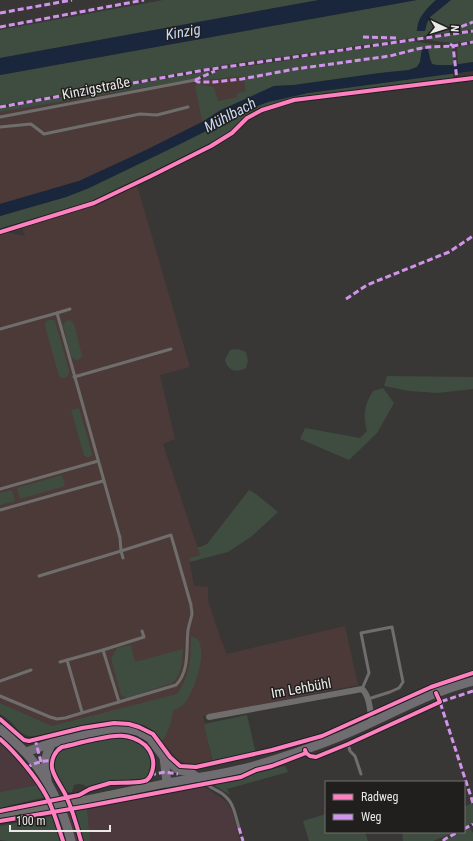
<svg xmlns="http://www.w3.org/2000/svg" width="473" height="841" viewBox="0 0 473 841" font-family="'Roboto Condensed',sans-serif">
  <style>
    .commercial { fill: #4b393d }
    .industrial { fill: #4c3a38 }
    .green { fill: #3e4d40 }
    .water { fill: #19263b }
    .lines { fill: none; stroke-linecap: round; stroke-linejoin: round }
    .lane { stroke: #6f6e6d; stroke-width: 3 }
    .street { stroke: #6f6e6d; stroke-width: 6 }
    .secondary { stroke: #6f6e6d; stroke-width: 8 }
    .primary { stroke: #6f6d72; stroke-width: 9 }
    .quiet { stroke: #d193ec; stroke-width: 3; stroke-dasharray: 6 3; stroke-linecap: butt }
    .cycleway-casing { stroke: #201f1e; stroke-width: 6 }
    .cycleway { stroke: #ff80c0; stroke-width: 4 }
    .labels { text-anchor: middle; dominant-baseline: central; stroke-width: 3; stroke-linejoin: round; paint-order: stroke }
    .street-label { font-size: 14px; fill: #eae9e7; stroke: #201f1e }
    .water-label { font-size: 15px; font-style: italic; fill: #c7d9f9; stroke: #201f1e }
  </style>
  <rect width="100%" height="100%" fill="#383736"/>
  <g class="commercial">
    <polygon points="0,741 12,753 32,778 37,785 0,792"/>
    <polygon points="203,786 227,802 233,813 240,841 62,841 52,816"/>
  </g>
  <g class="industrial">
    <polygon points="244,76 246,91 238,97 218,101 196,84 195,86 202,122 128,159 79,181 0,204 0,112 53,103 194,79 199,81 210,80"/>
    <polygon points="137,185 190,367 160,375 175,439 163,444 200,555 189,558 194,586 208,587 208,600 221,640 227,654 345,626 358,685 203,716 212,761 194,765 186,764 177,759 162,741 157,734 150,728 129,721 110,720 92,723 77,727 52,726 0,703 0,234 6,232 25,236 22,227 101,203"/>
  </g>
  <g class="green">
    <polygon points="163,0 319,0 0,58 0,30"/>
    <path d="M 417,0 L 436,0 C 427,8 417,18 418,31 L 427,23 L 430,17 L 451,0 L 473,0 L 473,29 L 224,65 L 0,105 L 0,75 Z"/>
    <polygon points="473,32 473,41 452,43 421,39"/>
    <polygon points="412,41 437,45 440,48 452,48 454,63 452,65 435,65 432,64 430,59 428,49 422,49 420,62 417,67 409,70 380,73 294,85 274,86 221,110 202,122 195,86 197,84 214,87 218,101 237,97 237,93 246,91 243,76 199,81 221,69 256,65"/>
    <polygon points="473,44 473,62 458,64 457,48 462,46"/>
    <polygon points="215,70 195,79 53,103 0,112 0,108"/>
    <polygon points="453,73 453,78 315,95 269,105 257,110 244,118 229,133 215,141 90,202 73,208 0,229 0,216 66,197 89,188 178,145 212,128 225,120 238,113 268,102 308,93"/>
    <path d="M 49,320 L 54,320 L 55,321 L 69,370 C 69,377 64,381 59,376 L 45,326 C 45,322 46,321 49,320 Z"/>
    <polygon points="68,320 71,321 74,324 82,355 80,359 75,360 71,356 63,325 66,321"/>
    <path d="M 238,349 L 246,352 L 248,361 L 246,368 C 236,373 228,371 225,360 L 230,350 Z"/>
    <polygon points="387,376 473,377 473,389 438,393 409,391 384,386"/>
    <path d="M 383,388 L 394,403 L 377,433 L 349,460 L 300,439 L 305,428 L 360,438 L 367,431 C 363,415 364,405 373,391 Z"/>
    <polygon points="79,408 92,453 92,455 88,458 84,455 71,410"/>
    <polygon points="62,475 65,486 20,499 17,488"/>
    <polygon points="12,490 15,501 0,505 0,493"/>
    <polygon points="249,490 256,494 278,512 251,537 228,552 190,562 189,558 200,555 197,547 200,547 207,544"/>
    <path d="M 191,636 C 193,637 195,638 197,639 C 209,650 193,697 182,706 C 180,708 176,709 173,710 C 172,722 169,731 162,741 C 140,707 91,723 59,731 C 51,732 37,737 29,736 C 20,735 16,726 10,721 C 7,718 3,716 0,714 L 0,703 L 52,726 L 177,694 C 190,676 191,657 191,636 Z"/>
    <path d="M 131,645 L 135,662 L 183,649 C 182,661 182,675 172,683 L 127,698 L 121,695 L 111,658 L 117,648 Z"/>
    <polygon points="247,715 256,754 213,763 204,724"/>
    <path d="M 116,737 C 133,738 157,747 152,769 C 151,773 149,777 145,779 C 137,783 126,780 118,781 C 107,782 97,785 87,787 C 83,784 79,783 74,785 L 72,792 L 67,792 C 57,776 46,763 65,748 Z"/>
    <polygon points="285,766 288,772 227,789 230,795 214,785 215,784 242,779 257,773"/>
    <polygon points="37,785 45,797 0,808 0,792"/>
    <polygon points="472,803 473,806 473,822 464,828 464,807"/>
    <polygon points="87,809 90,841 83,841 74,811"/>
    <polygon points="326,814 326,832 365,832 368,841 309,841 303,821"/>
    <polygon points="52,816 62,841 9,841 0,840 0,826"/>
    <polygon points="470,828 473,833 473,841 445,841 446,840 462,832 464,832 464,831"/>
    <polygon points="403,832 455,832 433,841 403,841 402,833"/>
  </g>
  <g class="water">
    <polygon points="319,0 417,0 0,75 0,58"/>
    <path d="M 436,0 L 451,0 L 430,17 L 427,23 L 425,31 L 417,31 C 417,18 427,8 436,0 Z"/>
    <path d="M 422,49 L 428,49 L 430,59 L 432,64 C 443,67 461,64 473,62 L 473,71 L 308,93 L 268,102 L 238,113 L 225,120 L 212,128 L 178,145 L 89,188 L 66,197 L 0,216 L 0,204 L 79,181 L 146,150 L 202,122 L 221,110 L 274,86 L 294,85 L 380,73 L 409,70 L 417,67 L 420,62 Z"/>
  </g>
  <g class="lines">
    <g class="lane">
      <polyline points="0,117 195,80"/>
      <polyline points="0,127 31,124 44,134 140,114 157,115 188,107"/>
      <polyline points="57,313 70,309"/>
      <path d="M 0,329 L 57,313 L 120,538 L 121,551 L 171,535 L 191,605 C 191,608 192,611 192,614 C 191,619 189,625 188,630 C 186,647 190,671 176,685 L 65,718 L 57,719 L 50,717 L 0,696"/>
      <polyline points="74,377 171,349"/>
      <polyline points="0,489 98,461"/>
      <polyline points="0,510 103,481"/>
      <polyline points="39,576 121,551 123,558"/>
      <polyline points="103,650 119,702"/>
      <polyline points="67,660 82,712"/>
      <polyline points="60,662 103,650 144,637 142,631"/>
      <polyline points="0,681 31,670"/>
      <polyline points="362,689 369,673 361,633 392,627 403,682 399,688 390,692 368,699"/>
      <polyline points="348,744 350,751 355,756 361,774"/>
      <polyline points="306,751 310,756 316,757 348,744 440,702 437,694"/>
      <path d="M 202,778 C 210,791 218,788 226,797 C 234,804 236,818 239,828"/>
    </g>
    <path class="street" d="M 209,717 L 362,689 C 370,696 370,712 372,722"/>
    <polyline class="secondary" points="0,816 80,801 167,783"/>
    <g class="primary">
      <path d="M 0,729 C 8,736 17,744 25,752 C 46,774 64,811 71,841"/>
      <polyline points="26,752 52,743 106,730 123,728 138,731 150,738 164,757 170,763 179,770 190,772 198,778"/>
      <path d="M 164,757 L 167,783 C 194,778 223,774 250,767 C 279,759 308,749 336,738 C 382,720 425,693 473,681"/>
      <path d="M 47,780 C 45,765 44,757 52,743"/>
    </g>
    <g class="quiet">
      <polyline points="0,13 72,0"/>
      <polyline points="0,27 144,0"/>
      <polyline points="453,30 473,22"/>
      <polyline points="363,37 396,38"/>
      <polyline points="450,44 453,46 457,80"/>
      <polyline points="195,80 198,82 214,82 242,79 295,69 390,56 417,49 429,47 453,46 473,42"/>
      <polyline points="195,80 215,71"/>
      <polyline points="0,107 205,70 473,31"/>
      <polyline points="346,299 367,285 449,252 473,236"/>
      <polyline points="473,691 440,702 473,803"/>
      <polyline points="35,739 41,762"/>
      <path d="M 26,768 C 35,763 42,760 52,761"/>
      <polyline points="150,775 165,772 178,774"/>
      <polyline points="239,828 243,841"/>
      <polyline points="464,829 473,824"/>
      <polyline points="443,841 445,839 458,832"/>
    </g>
    <g class="cycleway-casing">
      <g id="cycleway">
        <polyline points="0,232 94,203 151,176 211,146 232,133 247,118 262,110 294,100 473,78"/>
        <polyline points="0,719 24,740 29,741 82,728 114,723 129,724 139,727 153,734 170,757 180,766 196,767 272,750 322,736 431,687 473,673"/>
        <path d="M 0,739 C 16,753 37,778 47,797 C 54,811 58,826 63,841"/>
        <polyline points="305,750 306,753 310,756 316,757 348,744 440,702 436,693"/>
        <path d="M 0,811 L 79,795 C 83,793 86,791 90,789 C 96,787 104,785 110,783 C 119,782 141,784 147,780 C 152,776 154,767 153,760 C 152,754 149,749 145,745 C 128,731 111,736 92,740 C 82,742 72,745 62,747 C 55,751 51,759 52,768 C 54,778 62,787 66,796 C 73,811 77,826 81,841"/>
        <polyline points="0,821 88,806 241,777 256,770 272,766 306,753"/>
      </g>
    </g>
    <use href="#cycleway" class="cycleway"/>
  </g>
  <g class="labels">
    <g class="street-label">
      <text transform="translate(96 88) rotate(-11)">Kinzigstraße</text>
      <text transform="translate(301 688) rotate(-10)">Im Lehbühl</text>
    </g>
    <g class="water-label">
      <text transform="translate(183 32) rotate(-10)">Kinzig</text>
      <text transform="translate(230 115) rotate(-28)">Mühlbach</text>
    </g>
  </g>
  <rect x="325" y="781" width="140" height="52" fill="#201f1e" stroke="#71706e"/>
  <rect x="333" y="794" width="20" height="6" fill="#ff80c0" stroke="#71706e"/>
  <text x="361" y="801" font-size="12" fill="#eae9e7">Radweg</text>
  <rect x="333" y="814" width="20" height="6" fill="#d193ec" stroke="#71706e"/>
  <text x="361" y="821" font-size="12" fill="#eae9e7">Weg</text>
  <g transform="translate(445 28) rotate(94)" stroke="#201f1e" stroke-width="3" paint-order="stroke">
  <path d="M0-3L7 15L0 10L-7 15Z" fill="#eae9e7"/>
  <text y="-6" font-size="11" font-weight="bold" text-anchor="middle" fill="#eae9e7">N</text>
  </g>
  <path d="M10 825v6h100v-6" fill="none" stroke="#eae9e7" stroke-width="2"/>
  <text x="16" y="825" font-size="12" fill="#eae9e7" stroke="#201f1e" stroke-width="3" paint-order="stroke">100 m</text>
</svg>
